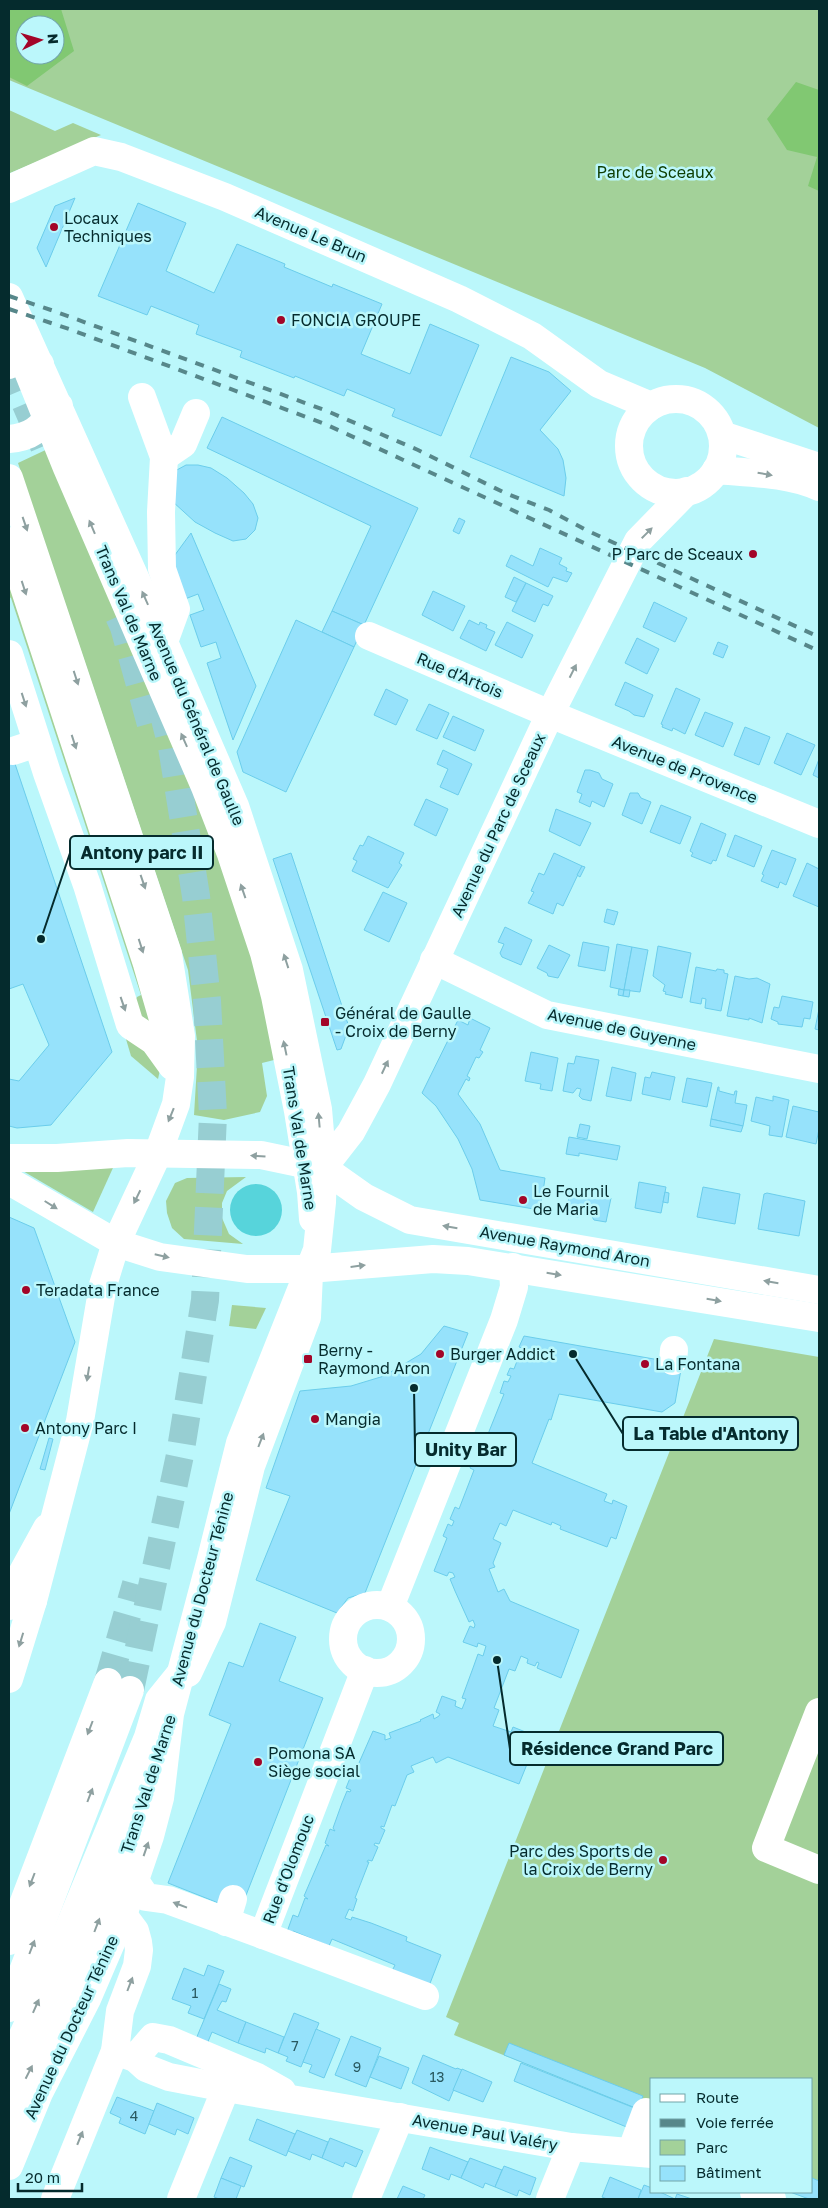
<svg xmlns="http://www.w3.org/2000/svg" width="828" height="2208" viewBox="0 0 828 2208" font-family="'Golos Text',sans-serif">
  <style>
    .green { fill: #a3d199; fill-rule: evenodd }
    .forest { fill: #81c872; fill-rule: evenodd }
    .water { fill: #57d4db }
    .building { fill: #96e2fb; stroke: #6bcdeb }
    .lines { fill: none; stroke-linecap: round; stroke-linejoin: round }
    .highway-tunnel { stroke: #97ced2; stroke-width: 28; stroke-dasharray: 28 14; stroke-linecap: butt }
    .minor { stroke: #fff; stroke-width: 28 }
    .major { stroke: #fff; stroke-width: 28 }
    .highway { stroke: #fff; stroke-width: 28 }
    .rail { stroke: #57878a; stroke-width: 4; stroke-dasharray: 9 9; stroke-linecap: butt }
    .oneway { fill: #8ea0a0 }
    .poi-dot { fill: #a30528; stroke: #bbf7fb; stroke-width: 2 }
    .labels { text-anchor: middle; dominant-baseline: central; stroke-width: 5; stroke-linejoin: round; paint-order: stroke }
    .number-label { font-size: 14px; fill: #295960 }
    .park-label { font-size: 16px; fill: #0d3d01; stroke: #bbf7fb }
    .poi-label { font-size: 16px; fill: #052b2d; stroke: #bbf7fb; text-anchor: start }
    .street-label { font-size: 16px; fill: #052b2d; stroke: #bbf7fb }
    .leader { fill: none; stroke: #052b2d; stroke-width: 2 }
    .callout-dot { fill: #052b2d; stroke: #bbf7fb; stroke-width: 2 }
    .callout { fill: #bbf7fb; stroke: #052b2d; stroke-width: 2 }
    .callout-label { font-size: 18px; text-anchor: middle; font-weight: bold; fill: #052b2d }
  </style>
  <rect width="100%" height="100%" fill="#bbf7fb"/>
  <g class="green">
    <path d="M 9,9 L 819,9 L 819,428 L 705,368 L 9,80 ZM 25,25 L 55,25 L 55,55 L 25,55 Z"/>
    <polygon points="9,110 55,131 73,123 101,135 10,173"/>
    <polygon points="54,446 231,868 282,1058 262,1063 267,1096 260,1112 224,1120 194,1115 198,1049 188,970 18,463"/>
    <polygon points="9,566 153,1024 130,1009 137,997 141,995 11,598 9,597"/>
    <polygon points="123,1029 137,1042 160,1070 158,1079 131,1056"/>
    <polygon points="117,1159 93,1212 16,1167"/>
    <polygon points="246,1177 227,1191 222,1203 222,1218 229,1234 243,1244 184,1239 172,1228 167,1213 166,1201 175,1183 187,1178"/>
    <polygon points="232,1305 266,1308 256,1329 229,1326"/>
    <polygon points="714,1339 819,1357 819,2181 812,2178 812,2079 652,2079 652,2115 454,2035 459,2023 446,2017"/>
  </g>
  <g class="forest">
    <path d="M 9,9 L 61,9 L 74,51 L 27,86 L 9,77 ZM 25,25 L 55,25 L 55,55 L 25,55 Z"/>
    <polygon points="796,82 819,90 819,191 808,186 817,157 787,150 767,119"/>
  </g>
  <circle class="water" cx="256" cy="1210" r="26"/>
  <g class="building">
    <polygon points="75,198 46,267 37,248 55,206"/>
    <polygon points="138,203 186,223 166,271 214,293 237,244 285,264 284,267 332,287 333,284 382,304 361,354 410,374 430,324 479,345 441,436 392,416 395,409 347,389 344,396 295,376 294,378 240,357 242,351 196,334 199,325 151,306 147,315 98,296"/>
    <polygon points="511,357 549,372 571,391 540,430 558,449 563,460 566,478 564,496 470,457"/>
    <polygon points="222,417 418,508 364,625 332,611 371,526 207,448"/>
    <polygon points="186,465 198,465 211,468 227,478 244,493 253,504 258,518 255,530 246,539 233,541 215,533 195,522 172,501 175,471"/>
    <polygon points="459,518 465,521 459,534 453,531"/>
    <polygon points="191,533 256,686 233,740 207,663 221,658 216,642 201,647 190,615 204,610 198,594 185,599 172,559"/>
    <polygon points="540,548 562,558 559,564 567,568 566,571 572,573 567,582 553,577 548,587 506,566 511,555 533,566"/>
    <polygon points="514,577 526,583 516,602 505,597"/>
    <polygon points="526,583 553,596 548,606 543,604 535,622 512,611"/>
    <polygon points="433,591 465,606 453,631 422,615"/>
    <polygon points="654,602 687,618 675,642 643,627"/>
    <polygon points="332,611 364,625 354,647 322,632"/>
    <polygon points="296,620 354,647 286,792 243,772 237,752"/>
    <polygon points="469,620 479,625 480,622 487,625 486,628 495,632 486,651 460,638"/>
    <polygon points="507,622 533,635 522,658 495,645"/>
    <polygon points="637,638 659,649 647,674 625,663"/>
    <polygon points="718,642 728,646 723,658 713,654"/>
    <polygon points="625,682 653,695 644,717 634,715 629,711 615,705"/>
    <polygon points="676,688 700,699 685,734 673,728 672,731 662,727 663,725 661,724"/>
    <polygon points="386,689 408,700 396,725 374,715"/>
    <polygon points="429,704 449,713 437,739 416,730"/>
    <polygon points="705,712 733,723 723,747 695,735"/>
    <polygon points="453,716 484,730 475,751 443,737"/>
    <polygon points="745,727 770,737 759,765 734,755"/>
    <polygon points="787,733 815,745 801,775 774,763"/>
    <polygon points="9,746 112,1052 51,1125 17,1128 9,1126 9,1079 19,1081 49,1045 23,984 9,989"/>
    <polygon points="443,750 472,764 458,795 440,787 448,769 437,764"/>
    <polygon points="819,759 819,778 813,775"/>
    <polygon points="585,770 590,770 599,773 602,779 613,784 604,807 592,801 590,807 579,802 582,794 577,792"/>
    <polygon points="630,793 638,793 641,798 651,802 642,824 622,815"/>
    <polygon points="426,799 448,809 436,836 414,825"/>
    <polygon points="661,805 691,817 680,844 650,832"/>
    <polygon points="556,809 591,823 580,846 549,831"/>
    <polygon points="701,823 726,834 716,861 713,860 711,864 691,856 693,853 690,851"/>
    <polygon points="735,835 762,846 754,867 727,856"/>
    <polygon points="368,836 404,853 399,863 402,865 388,888 352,871 357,861 353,859 360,845 363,846"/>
    <polygon points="772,850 796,859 786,885 780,882 778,888 761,881 764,875 762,874"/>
    <polygon points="291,853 349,1027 341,1049 337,1050 273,859"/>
    <polygon points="554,853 582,866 563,906 557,903 553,914 528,903 534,892 531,891 539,873 544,875"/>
    <polygon points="807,863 819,869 819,907 793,896"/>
    <polygon points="582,866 585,867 580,877 577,875"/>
    <polygon points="383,892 407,903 389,942 364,930"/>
    <polygon points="607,909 618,912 614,925 604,922"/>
    <polygon points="505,927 532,940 521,965 502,957 500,953 504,944 498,942"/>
    <polygon points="583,942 609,947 605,971 578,966"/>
    <polygon points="617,944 632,947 624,990 610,987"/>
    <polygon points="549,945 570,955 558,978 548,976 547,973 537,968"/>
    <polygon points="658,946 691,953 682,998 665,994 666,992 663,991 665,985 653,976"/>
    <polygon points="632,947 648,950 640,992 624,990"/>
    <polygon points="696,967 716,971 717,969 724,970 724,973 728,974 721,1011 705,1008 706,999 702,998 701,1004 690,1002"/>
    <polygon points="735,976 749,979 757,978 770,984 762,1023 749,1018 749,1020 727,1016"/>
    <polygon points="619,989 624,990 623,996 618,995"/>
    <polygon points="624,990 630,990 629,997 623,996"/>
    <polygon points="782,996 813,1002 810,1019 804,1018 802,1027 778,1024 778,1022 771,1019 774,1007 779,1008"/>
    <polygon points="819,1009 819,1030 815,1029"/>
    <polygon points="470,1018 490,1028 480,1050 483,1052 479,1058 476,1057 467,1076 470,1078 469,1081 466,1079 458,1094 480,1124 500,1170 545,1178 543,1192 545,1193 545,1196 542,1195 540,1210 480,1200 472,1169 458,1139 436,1106 422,1093 458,1020 468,1025"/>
    <polygon points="531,1052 558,1058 552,1091 540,1089 541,1084 525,1081"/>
    <polygon points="576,1056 599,1060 591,1101 582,1099 579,1096 581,1089 577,1088 573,1093 563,1091 568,1063 574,1064"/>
    <polygon points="612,1067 636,1073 631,1101 606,1096"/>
    <polygon points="652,1072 675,1077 670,1100 642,1094 645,1077 650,1078"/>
    <polygon points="687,1078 712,1083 707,1107 682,1102"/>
    <polygon points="718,1087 719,1087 719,1091 734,1095 735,1091 737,1091 735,1103 747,1105 743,1126 711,1119"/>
    <polygon points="773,1096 789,1100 782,1137 769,1135 770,1126 751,1121 756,1097 773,1101"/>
    <polygon points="793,1106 819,1112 819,1129 816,1144 786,1137"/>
    <polygon points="711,1119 743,1126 741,1132 710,1126"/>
    <polygon points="580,1124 590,1126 587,1139 577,1137"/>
    <polygon points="569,1137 620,1146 617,1160 579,1153 579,1156 566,1154"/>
    <polygon points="639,1182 666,1187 661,1213 635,1208"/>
    <polygon points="576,1187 605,1193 604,1196 611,1198 606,1222 594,1220 591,1215 583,1214 578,1217 566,1215 570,1191 576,1192"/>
    <polygon points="703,1187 740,1194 735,1224 697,1217"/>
    <polygon points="665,1192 669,1193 668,1203 663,1202"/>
    <polygon points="767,1193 805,1201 799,1236 758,1229 764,1194"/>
    <polygon points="9,1217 34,1228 75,1342 9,1514"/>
    <polygon points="444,1326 468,1333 365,1593 348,1598 337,1613 256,1580 290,1496 266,1488 300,1391 351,1386 384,1376 421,1354"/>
    <polygon points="524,1336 682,1364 675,1403 662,1412 559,1394 551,1420 549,1419 532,1463 607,1494 604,1501 612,1504 613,1500 627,1506 616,1539 611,1537 607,1547 560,1529 561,1526 552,1522 551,1525 513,1510 506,1526 500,1523 493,1539 501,1543 493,1563 495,1567 489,1569 498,1592 504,1589 510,1601 579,1630 561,1678 537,1668 539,1663 537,1662 535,1666 527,1663 528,1659 521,1656 515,1671 509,1669 494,1708 499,1710 493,1726 511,1732 513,1727 538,1737 519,1784 448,1757 436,1763 433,1757 411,1766 414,1772 407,1775 395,1806 392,1805 384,1827 381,1826 381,1828 385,1830 379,1844 375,1843 374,1845 378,1847 372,1861 368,1860 367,1862 369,1862 355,1898 357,1899 353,1911 349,1909 345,1918 351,1920 352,1917 371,1923 407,1937 406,1941 441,1955 429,1986 392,1971 395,1965 332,1939 329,1946 293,1931 292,1934 287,1932 293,1915 298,1917 305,1898 308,1899 304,1896 326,1845 329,1846 325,1843 330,1829 335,1831 333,1828 342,1803 347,1791 350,1792 351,1790 346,1788 352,1773 357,1775 358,1773 355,1772 373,1731 385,1735 385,1740 391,1738 389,1733 421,1721 420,1720 433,1714 434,1719 439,1716 440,1714 436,1712 442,1696 456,1701 455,1706 462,1709 466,1699 462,1698 473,1668 478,1654 483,1656 486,1646 478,1643 477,1647 463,1642 470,1626 474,1628 475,1625 473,1620 469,1622 455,1591 450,1579 455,1577 453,1573 449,1572 447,1576 434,1571 447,1538 443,1536 448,1524 452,1526 454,1521 450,1519 455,1507 459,1509 474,1470 470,1468 473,1461 477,1461 473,1459 477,1452 480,1454 504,1394 500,1393 504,1381 508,1382 511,1376 507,1375 510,1368 514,1369 522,1348 519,1347"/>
    <polygon points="49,1438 53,1439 45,1470 40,1469"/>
    <polygon points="260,1623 296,1637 279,1681 323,1698 243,1903 221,1904 168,1883 231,1724 209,1715 229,1662 243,1667"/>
    <polygon points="208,1965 224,1971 204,2019 188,2013 191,2006 172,1999 184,1968 204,1976"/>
    <polygon points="219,1984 231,1989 226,2002 222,2001 217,2010 246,2022 238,2043 212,2032 207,2044 196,2039"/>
    <polygon points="294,2013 319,2023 301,2067 286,2061 288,2057 278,2053"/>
    <polygon points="246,2022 284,2037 278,2053 266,2048 265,2053 238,2043"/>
    <polygon points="316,2029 340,2039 324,2078 309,2072 312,2065 303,2062"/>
    <polygon points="351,2036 381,2048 366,2087 335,2075"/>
    <polygon points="509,2043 643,2096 638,2109 504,2055"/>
    <polygon points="423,2055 456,2069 457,2068 462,2070 449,2101 412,2083"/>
    <polygon points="379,2056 409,2068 401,2089 370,2077"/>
    <polygon points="521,2063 637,2109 629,2128 514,2081"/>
    <polygon points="462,2069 492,2082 483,2102 453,2090"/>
    <polygon points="117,2097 154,2111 145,2134 119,2123 121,2118 110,2113"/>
    <polygon points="157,2103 194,2118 188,2134 177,2129 175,2135 149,2124"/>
    <polygon points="257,2119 295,2134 286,2156 249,2140"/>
    <polygon points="297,2130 328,2142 322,2158 312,2154 310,2160 288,2151"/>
    <polygon points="330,2138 363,2151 356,2167 345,2162 343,2167 322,2158"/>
    <polygon points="430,2147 468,2162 461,2178 451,2174 449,2180 422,2169"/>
    <polygon points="230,2157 252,2166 244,2187 221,2178"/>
    <polygon points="470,2158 502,2170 495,2187 485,2183 483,2188 461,2178"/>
    <polygon points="504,2166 536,2178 530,2195 519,2190 517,2196 495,2187"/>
    <polygon points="610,2177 641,2190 638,2199 607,2199 602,2197"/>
    <polygon points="221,2178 241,2186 236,2199 219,2199 214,2197"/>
    <polygon points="812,2178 819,2181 819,2199 809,2199 790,2192 812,2192"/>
    <polygon points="644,2185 652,2188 652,2192 660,2192 675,2199 638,2199"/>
    <polygon points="403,2186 425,2195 423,2199 397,2199"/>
    <polygon points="677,2194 692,2199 675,2199"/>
  </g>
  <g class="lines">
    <g class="highway-tunnel">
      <polyline points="9,365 44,446"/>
      <polyline points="119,616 124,627 154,735"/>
      <polyline points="108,1682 136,1584"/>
      <polyline points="130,1690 180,1455 205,1300 213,1115 207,1001 196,896 172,747 162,707"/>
    </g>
    <g class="minor">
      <polyline points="9,338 23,359 67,468 205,787 231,854 264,953 275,996 298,1111 311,1192 313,1219"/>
      <polyline points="142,397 164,457 161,512 162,569 176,609 164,642"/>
      <polyline points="164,457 183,444 196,413"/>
      <polyline points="9,541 147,964 176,1064"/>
      <polyline points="369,636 550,714 819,824"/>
      <polyline points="9,654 47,773 87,885 130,1025 154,1041 172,1066"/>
      <polyline points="13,751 37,743"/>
      <polyline points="434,960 547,1015 819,1069"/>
      <polyline points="323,1168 351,1132 377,1084 550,714 638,541 687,491"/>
      <polyline points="673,1361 674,1350"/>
      <circle cx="377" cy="1639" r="34"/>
      <polyline points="9,1606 19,1579 47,1528"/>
      <polyline points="390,1607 504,1320 514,1287 513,1267"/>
      <polyline points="188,1673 212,1622 251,1466 307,1317 309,1274"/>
      <polyline points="819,1712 766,1848 819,1870"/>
      <polyline points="135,1881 146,1897 168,1900 263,1935 365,1670"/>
      <polyline points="226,1922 233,1899"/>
      <polyline points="263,1935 425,1996"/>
      <polyline points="115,2051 135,2058 146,2068 169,2077 226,2088 571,2147 652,2154"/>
      <polyline points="135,2058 153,2037 169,2040 257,2077 282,2091"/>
      <polyline points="9,2116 18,2094 75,1983 123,1860 161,1741"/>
      <polyline points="631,2152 646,2112"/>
      <polyline points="754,2192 772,2199"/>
      <polyline points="55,2199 115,2051 120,2011 137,1966 139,1950 138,1942 135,1931 123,1915"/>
      <polyline points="181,2199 226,2088"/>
      <polyline points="366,2199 400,2117"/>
      <polyline points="550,2199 571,2147"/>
    </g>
    <g class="major">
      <polyline points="9,189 94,151 121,157 225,197 459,299 532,336 599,384 651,406"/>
      <polyline points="9,297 164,642 235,806 289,970 318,1109 323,1168 322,1202 317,1250 240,1443 211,1559 170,1714 160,1798 150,1836 123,1915 87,1999 39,2093 9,2166"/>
      <polyline points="9,365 23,359 40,364"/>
      <circle cx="676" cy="446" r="47"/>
      <polyline points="722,435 819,467"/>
      <path d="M 9,439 C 35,437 42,425 59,406"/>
      <path d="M 716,470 C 750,473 788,473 819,487"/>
      <polyline points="9,478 168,954 181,1036 180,1077 176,1104 158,1153 116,1243 103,1285 80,1421 33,1601"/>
      <polyline points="9,1158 57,1158 128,1153 261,1155 323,1168 364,1197 410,1220 819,1290"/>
      <polyline points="9,1181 116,1243 160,1257 247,1269 309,1269 433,1259 468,1261 819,1318"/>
    </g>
    <g class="highway">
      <polyline points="9,1679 33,1601"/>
      <polyline points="9,1941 108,1682"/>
      <polyline points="9,2008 130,1690"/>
      <polyline points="9,2066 39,2000 148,1737 159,1700 180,1674"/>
    </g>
    <g class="rail">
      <polyline points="9,296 54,311 327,411 418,450 505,493 549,510 586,530 819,637"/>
      <polyline points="9,309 69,329 325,424 819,651"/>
    </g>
  </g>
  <defs><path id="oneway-solid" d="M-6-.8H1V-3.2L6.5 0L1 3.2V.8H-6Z" transform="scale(1.25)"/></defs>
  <g class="oneway">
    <use href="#oneway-solid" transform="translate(765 474) rotate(10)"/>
    <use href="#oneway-solid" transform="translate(25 524) rotate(71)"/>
    <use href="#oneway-solid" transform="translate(92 527) rotate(-113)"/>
    <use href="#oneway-solid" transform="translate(647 533) rotate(-45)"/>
    <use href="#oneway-solid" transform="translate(24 588) rotate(72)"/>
    <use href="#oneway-solid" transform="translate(145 598) rotate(-114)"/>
    <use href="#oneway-solid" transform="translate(573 671) rotate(-63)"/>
    <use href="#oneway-solid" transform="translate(76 678) rotate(72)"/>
    <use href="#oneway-solid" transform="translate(24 700) rotate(72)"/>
    <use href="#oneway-solid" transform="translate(184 740) rotate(-114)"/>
    <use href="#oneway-solid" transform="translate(74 742) rotate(72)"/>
    <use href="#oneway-solid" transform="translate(143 882) rotate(71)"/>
    <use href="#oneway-solid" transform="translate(243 891) rotate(-109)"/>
    <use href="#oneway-solid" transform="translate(141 946) rotate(72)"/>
    <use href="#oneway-solid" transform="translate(286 961) rotate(-108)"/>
    <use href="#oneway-solid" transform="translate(123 1004) rotate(71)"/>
    <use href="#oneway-solid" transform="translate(285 1048) rotate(-102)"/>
    <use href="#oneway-solid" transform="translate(385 1067) rotate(-65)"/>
    <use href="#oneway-solid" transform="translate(171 1115) rotate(112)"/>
    <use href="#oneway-solid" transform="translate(319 1120) rotate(-95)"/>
    <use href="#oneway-solid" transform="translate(258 1156) rotate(-176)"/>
    <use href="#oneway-solid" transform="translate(137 1197) rotate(116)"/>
    <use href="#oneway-solid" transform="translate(51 1205) rotate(32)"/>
    <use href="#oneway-solid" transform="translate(450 1227) rotate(-170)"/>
    <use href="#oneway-solid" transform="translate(162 1256) rotate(13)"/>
    <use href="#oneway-solid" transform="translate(358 1266) rotate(-7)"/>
    <use href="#oneway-solid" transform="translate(554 1274) rotate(9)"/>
    <use href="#oneway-solid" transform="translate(771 1282) rotate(-170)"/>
    <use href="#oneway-solid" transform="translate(714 1300) rotate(10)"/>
    <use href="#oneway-solid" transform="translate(88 1374) rotate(99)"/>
    <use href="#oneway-solid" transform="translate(261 1440) rotate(-69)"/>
    <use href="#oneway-solid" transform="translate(21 1640) rotate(107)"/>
    <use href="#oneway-solid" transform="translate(90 1728) rotate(111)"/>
    <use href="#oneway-solid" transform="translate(90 1795) rotate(-69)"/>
    <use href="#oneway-solid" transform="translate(146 1849) rotate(-71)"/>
    <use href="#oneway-solid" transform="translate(32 1880) rotate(111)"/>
    <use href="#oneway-solid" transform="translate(180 1905) rotate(-159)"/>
    <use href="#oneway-solid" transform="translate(97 1925) rotate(-69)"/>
    <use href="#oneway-solid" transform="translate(32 1947) rotate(-69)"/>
    <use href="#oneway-solid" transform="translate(130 1984) rotate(-69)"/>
    <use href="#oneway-solid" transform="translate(36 2006) rotate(-66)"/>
    <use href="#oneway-solid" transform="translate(29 2072) rotate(-63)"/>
    <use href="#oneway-solid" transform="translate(80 2138) rotate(-68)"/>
  </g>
  <g class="poi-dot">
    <circle cx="54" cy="227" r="5"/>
    <circle cx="281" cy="320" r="5"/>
    <circle cx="753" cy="554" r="5"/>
    <rect x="320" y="1017" width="10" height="10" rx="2.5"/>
    <circle cx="523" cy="1200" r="5"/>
    <circle cx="26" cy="1290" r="5"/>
    <circle cx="440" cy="1354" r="5"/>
    <rect x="303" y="1354" width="10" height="10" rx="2.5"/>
    <circle cx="645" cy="1364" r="5"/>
    <circle cx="315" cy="1419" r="5"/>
    <circle cx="25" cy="1428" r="5"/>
    <circle cx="258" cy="1762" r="5"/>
    <circle cx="663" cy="1860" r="5"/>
  </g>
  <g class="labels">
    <g class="number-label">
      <text x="195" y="1992">1</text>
      <text x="295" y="2045">7</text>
      <text x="357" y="2066">9</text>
      <text x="437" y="2076">13</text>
      <text x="134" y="2115">4</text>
    </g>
    <g class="park-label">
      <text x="655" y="172">Parc de Sceaux</text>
    </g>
    <g class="poi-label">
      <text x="64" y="218">Locaux<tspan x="64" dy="18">Techniques</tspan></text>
      <text x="291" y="320">FONCIA GROUPE</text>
      <text x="743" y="554" text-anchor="end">P Parc de Sceaux</text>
      <text x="335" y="1013">Général de Gaulle<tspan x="335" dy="18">- Croix de Berny</tspan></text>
      <text x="533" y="1191">Le Fournil<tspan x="533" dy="18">de Maria</tspan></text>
      <text x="36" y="1290">Teradata France</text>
      <text x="318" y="1350">Berny -<tspan x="318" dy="18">Raymond Aron</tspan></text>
      <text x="450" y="1354">Burger Addict</text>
      <text x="655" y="1364">La Fontana</text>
      <text x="325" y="1419">Mangia</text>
      <text x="35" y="1428">Antony Parc I</text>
      <text x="268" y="1753">Pomona SA<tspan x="268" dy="18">Siège social</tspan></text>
      <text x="653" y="1851" text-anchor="end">Parc des Sports de<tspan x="653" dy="18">la Croix de Berny</tspan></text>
    </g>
    <g class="street-label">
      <text transform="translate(311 234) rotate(23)">Avenue Le Brun</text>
      <text transform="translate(129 613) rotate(67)">Trans Val de Marne</text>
      <text transform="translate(460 675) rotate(23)">Rue d'Artois</text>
      <text transform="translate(197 723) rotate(67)">Avenue du Général de Gaulle</text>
      <text transform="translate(685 769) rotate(22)">Avenue de Provence</text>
      <text transform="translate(498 825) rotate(-65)">Avenue du Parc de Sceaux</text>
      <text transform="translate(622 1029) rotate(12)">Avenue de Guyenne</text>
      <text transform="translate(300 1138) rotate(81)">Trans Val de Marne</text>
      <text transform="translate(565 1246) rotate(10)">Avenue Raymond Aron</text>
      <text transform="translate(202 1589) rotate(-75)">Avenue du Docteur Ténine</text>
      <text transform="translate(148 1784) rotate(-72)">Trans Val de Marne</text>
      <text transform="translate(288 1869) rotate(-69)">Rue d'Olomouc</text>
      <text transform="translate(71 2027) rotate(-65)">Avenue du Docteur Ténine</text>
      <text transform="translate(485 2132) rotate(10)">Avenue Paul Valéry</text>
    </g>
  </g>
  <path class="leader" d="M41 939L70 853M573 1354L623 1434M414 1388L415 1450M497 1660L510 1749"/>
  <g class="callout-dot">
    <circle cx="41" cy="939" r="5"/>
    <circle cx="573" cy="1354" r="5"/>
    <circle cx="414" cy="1388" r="5"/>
    <circle cx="497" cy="1660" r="5"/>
  </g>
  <g class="callout">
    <rect x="70" y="836" width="143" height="33" rx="5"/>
    <rect x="623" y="1417" width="175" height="33" rx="5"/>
    <rect x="415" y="1433" width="101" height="33" rx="5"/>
    <rect x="510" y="1732" width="213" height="33" rx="5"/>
  </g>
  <g class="callout-label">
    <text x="142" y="859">Antony parc II</text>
    <text x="711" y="1440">La Table d'Antony</text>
    <text x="466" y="1456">Unity Bar</text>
    <text x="617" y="1755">Résidence Grand Parc</text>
  </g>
  <rect width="828" height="2208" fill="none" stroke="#052b2d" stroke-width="20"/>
  <rect x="650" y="2078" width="162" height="115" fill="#bbf7fb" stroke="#72a5a9"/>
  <rect x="660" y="2094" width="25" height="8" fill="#ffffff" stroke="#72a5a9"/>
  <text x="696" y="2103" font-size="15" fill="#052b2d">Route</text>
  <rect x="660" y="2119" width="25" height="8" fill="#57878a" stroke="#72a5a9"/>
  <text x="696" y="2128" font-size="15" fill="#052b2d">Voie ferrée</text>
  <rect x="660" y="2140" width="25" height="15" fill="#a3d199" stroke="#72a5a9"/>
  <text x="696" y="2153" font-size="15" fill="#052b2d">Parc</text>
  <rect x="660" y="2166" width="25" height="15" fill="#96e2fb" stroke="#72a5a9"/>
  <text x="696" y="2178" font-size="15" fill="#052b2d">Bâtiment</text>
  <g transform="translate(40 40) rotate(85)"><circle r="24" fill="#bbf7fb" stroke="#72a5a9"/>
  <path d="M0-4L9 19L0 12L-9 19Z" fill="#a30528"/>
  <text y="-8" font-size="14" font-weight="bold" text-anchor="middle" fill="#052b2d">N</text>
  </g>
  <path d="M18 2183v8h64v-8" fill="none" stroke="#052b2d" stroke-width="2.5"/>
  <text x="25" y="2183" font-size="15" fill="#052b2d" stroke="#bbf7fb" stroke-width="4" paint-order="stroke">20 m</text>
</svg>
